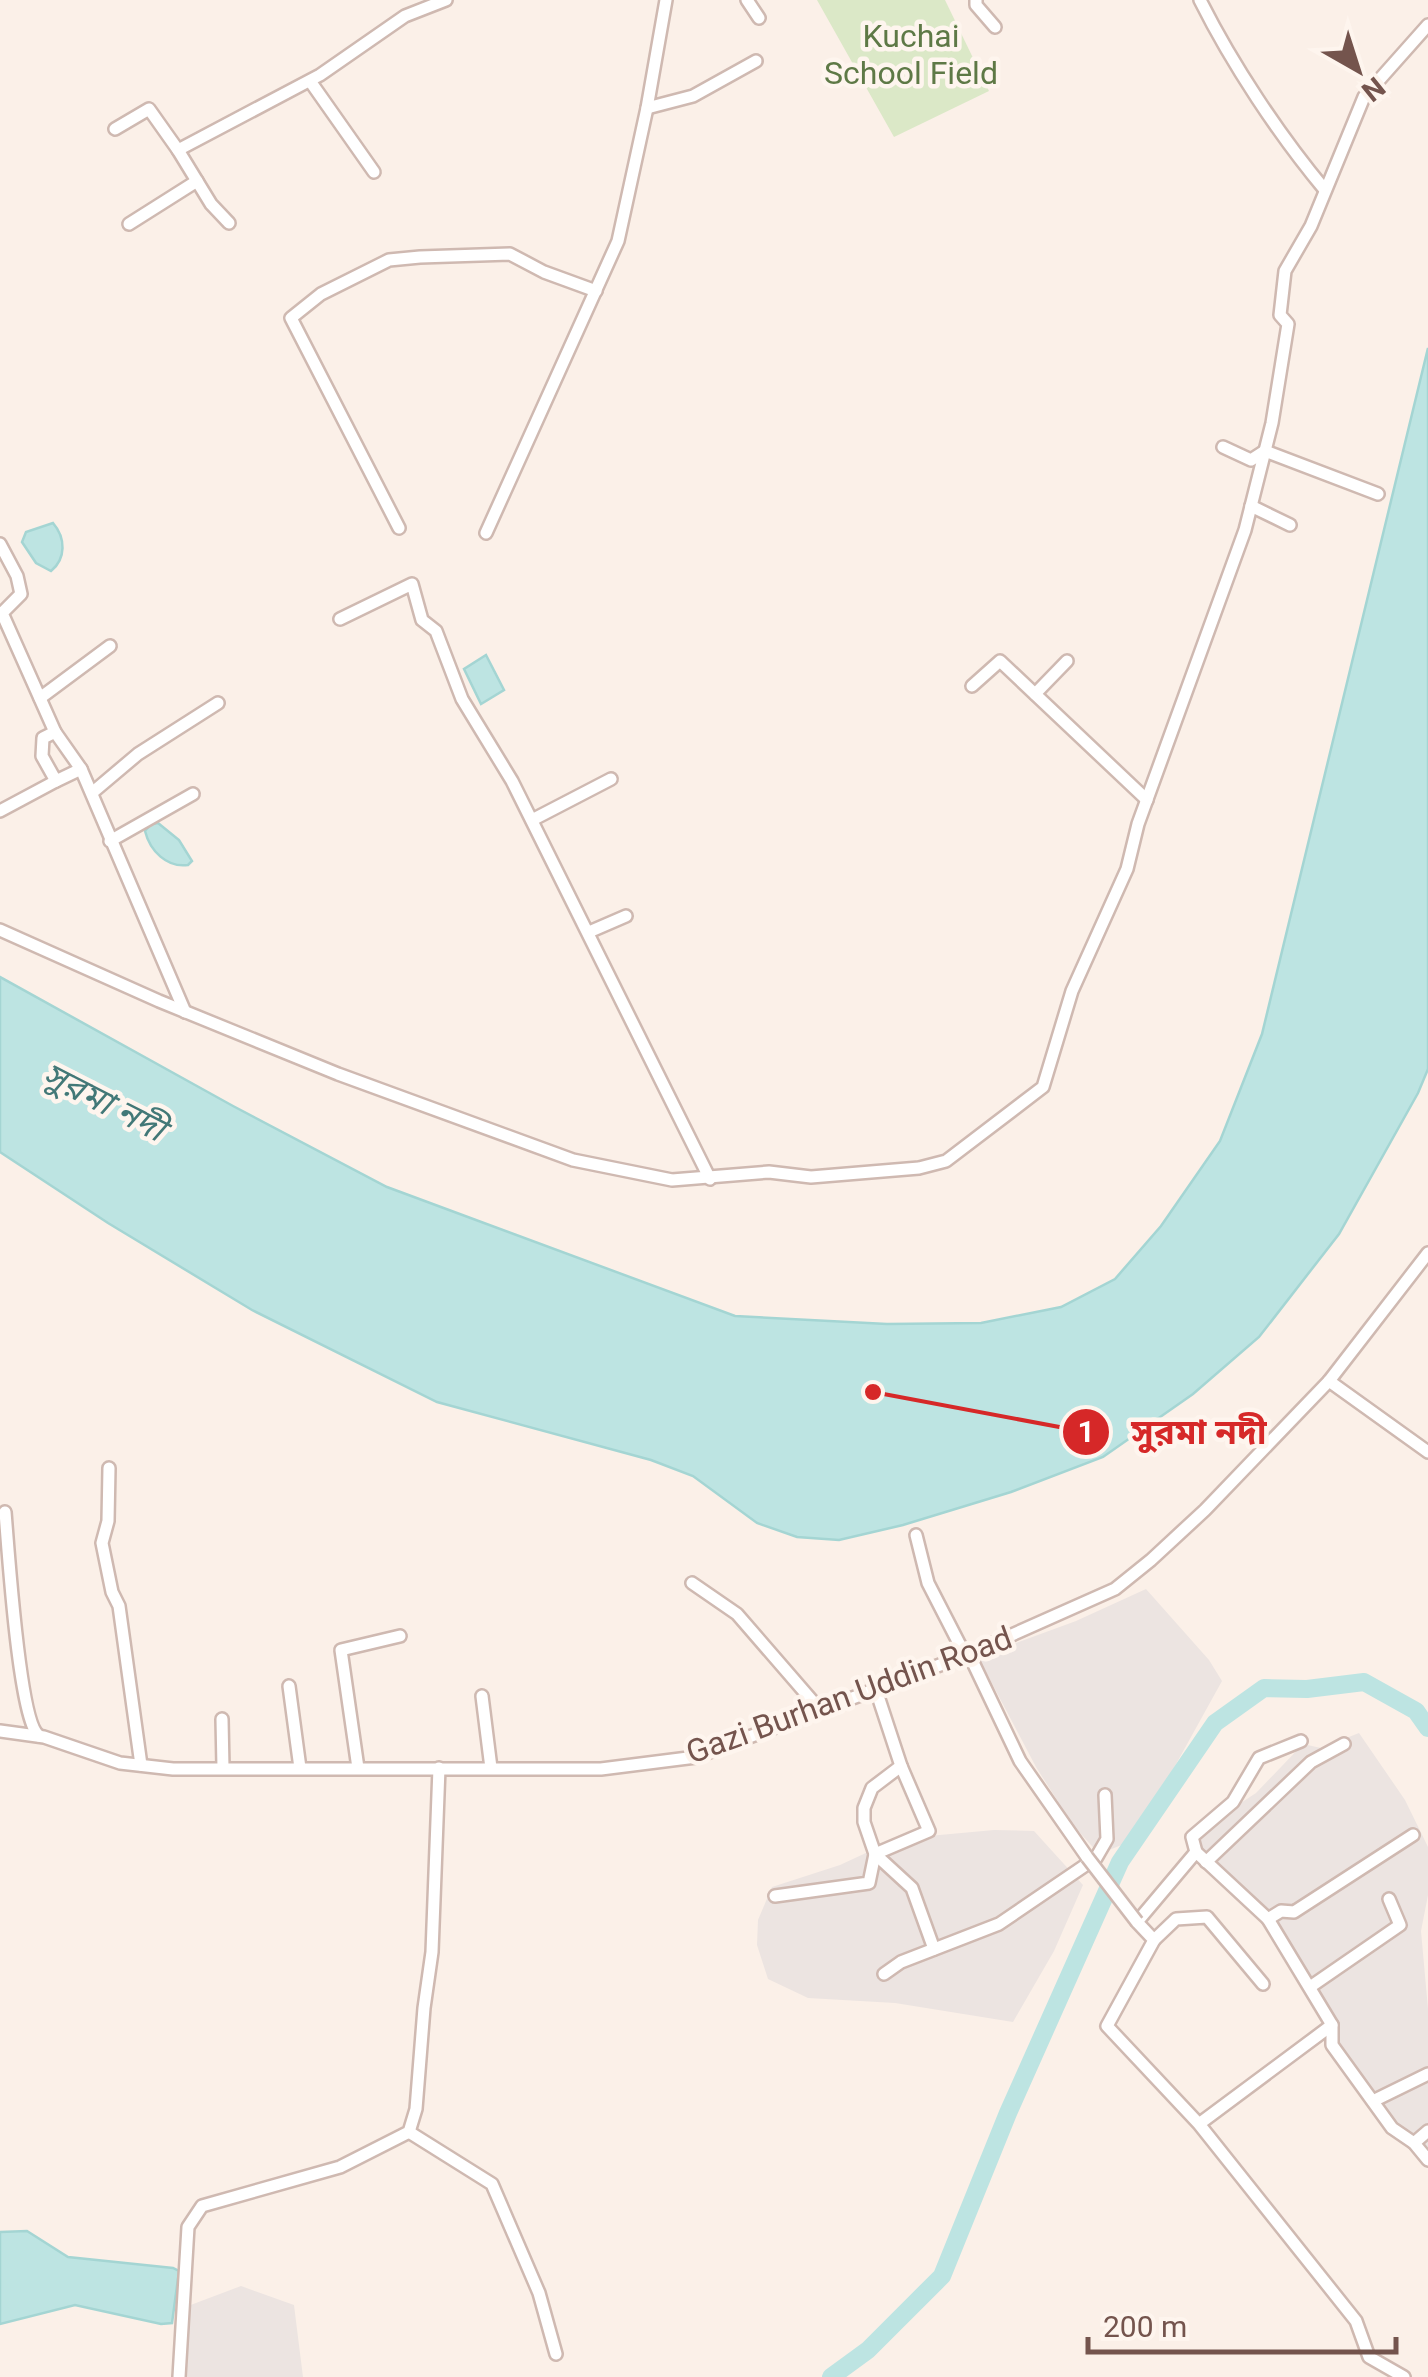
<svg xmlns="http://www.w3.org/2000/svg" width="1428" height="2377" viewBox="0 0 1428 2377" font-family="Roboto,'Noto Sans Bengali',sans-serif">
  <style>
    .industrial { fill: #ece4e1 }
    .green { fill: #dbe8c7 }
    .water { fill: #bde4e2; stroke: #a4d5d3; stroke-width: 2.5 }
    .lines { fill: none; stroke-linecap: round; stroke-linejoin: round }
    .river { stroke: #bde4e2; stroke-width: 18 }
    .minor-casing { stroke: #cfb9b1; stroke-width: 16 }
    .minor { stroke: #fff; stroke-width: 11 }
    .minor-bridge-casing { stroke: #cfb9b1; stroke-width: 16; stroke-linecap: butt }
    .minor-bridge { stroke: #fff; stroke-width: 11 }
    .labels { text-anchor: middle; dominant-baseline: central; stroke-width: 9; stroke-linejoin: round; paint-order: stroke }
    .park-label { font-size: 32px; fill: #5e7946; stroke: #fef5ee }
    .street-label { font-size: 32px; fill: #74544d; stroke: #fef5ee }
    .water-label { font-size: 35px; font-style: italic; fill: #427877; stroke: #fef5ee }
    .leader { fill: none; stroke: #d62828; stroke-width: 4 }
    .callout-dot { fill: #d62828; stroke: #fef5ee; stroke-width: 4 }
    .mark-label { font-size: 30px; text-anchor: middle; font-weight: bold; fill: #fff }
    .callout-label { font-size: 35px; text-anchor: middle; font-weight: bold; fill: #d62828; stroke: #fef5ee; stroke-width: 9; stroke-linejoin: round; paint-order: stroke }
  </style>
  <rect width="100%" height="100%" fill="#fbf0e8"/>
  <g class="industrial">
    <polygon points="1146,1589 1209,1660 1222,1681 1134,1840 1099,1854 1073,1825 1036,1767 978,1657 1076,1621"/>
    <polygon points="1359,1733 1405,1800 1428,1847 1428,1895 1421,1931 1428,2009 1428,2154 1397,2127 1385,2112 1337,2041 1267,1922 1192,1850 1212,1822 1256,1793 1303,1744 1321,1748"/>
    <polygon points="994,1830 1034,1831 1083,1885 1054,1951 1013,2022 895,2003 808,1998 768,1979 757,1945 758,1920 772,1887 840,1865 896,1839"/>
    <polygon points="241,2286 294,2305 303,2377 182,2377 188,2306"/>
  </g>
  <polygon class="green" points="817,0 945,0 989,91 894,137"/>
  <g class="water">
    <polygon points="1428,348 1428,1069 1418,1093 1339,1234 1259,1337 1193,1394 1103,1457 1011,1492 903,1525 839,1540 797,1537 757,1523 693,1476 651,1460 437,1402 252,1310 108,1223 0,1152 0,977 233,1106 387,1187 735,1316 887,1324 981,1323 1061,1307 1115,1279 1161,1226 1220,1141 1262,1034"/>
    <path d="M 53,523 C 66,538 66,559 51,571 L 36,563 L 22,542 L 26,532 Z"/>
    <polygon points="486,655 504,690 481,704 464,669"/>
    <path d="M 158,823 L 179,840 L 192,861 L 188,865 C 167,868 150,851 145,831 L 151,824 Z"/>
    <polygon points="27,2231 68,2257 173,2268 179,2271 172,2323 161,2324 75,2305 0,2324 0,2232"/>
  </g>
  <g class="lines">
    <polyline class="river" points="831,2377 868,2350 942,2276 1008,2113 1120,1862 1215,1723 1264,1688 1307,1689 1364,1682 1416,1711 1428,1728"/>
    <g class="minor-casing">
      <g id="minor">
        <polyline points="747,0 759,18"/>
        <polyline points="976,0 976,5 995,27"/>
        <path d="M 1200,0 C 1232,64 1279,135 1325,190"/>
        <polyline points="310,81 374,172"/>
        <polyline points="647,108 693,96 756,61"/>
        <polyline points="115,129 149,109 178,150 320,75 405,16 446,0"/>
        <polyline points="178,150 211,204 229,223"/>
        <polyline points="129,224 197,181"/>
        <polyline points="1223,447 1251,460 1265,451 1378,494"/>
        <polyline points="1251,506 1290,525"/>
        <polyline points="399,528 291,318 321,294 389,260 420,257 510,254 544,272 596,291"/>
        <polyline points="486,533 618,241 647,108 666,0"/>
        <polyline points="0,544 17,576 21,594 2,613 55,732 43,738 42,756 56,781 81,769 185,1012"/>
        <polyline points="340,619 412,584 422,620 436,631 462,699 512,781 710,1179"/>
        <polyline points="972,686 1000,661 1147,800"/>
        <polyline points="1035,694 1067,661"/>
        <polyline points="40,698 110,646"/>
        <polyline points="55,732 81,769"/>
        <polyline points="93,792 138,754 218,703"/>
        <polyline points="0,811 56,781"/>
        <polyline points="532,820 611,779"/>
        <polyline points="110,841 193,794"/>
        <polyline points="0,930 159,1001 338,1074 573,1160 672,1180 769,1172 811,1177 919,1168 946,1161 1043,1087 1072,991 1127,869 1138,824 1245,530 1272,423 1288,324 1280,315 1285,271 1311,226 1364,97 1428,25"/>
        <polyline points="589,932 626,916"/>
        <polyline points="1329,1381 1428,1452"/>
        <polyline points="109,1468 108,1521 102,1543 112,1592 119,1606 141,1765"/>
        <path d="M 5,1512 C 8,1547 19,1721 39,1736"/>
        <polyline points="916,1535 928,1583 965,1655"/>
        <polyline points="692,1583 737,1614 821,1711"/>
        <polyline points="969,1654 1020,1761 1087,1857"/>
        <polyline points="289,1686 300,1768"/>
        <polyline points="482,1696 491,1768"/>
        <polyline points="222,1719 223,1768"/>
        <polyline points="0,1731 44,1737 120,1763 173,1769 601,1769 696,1757 969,1654 1115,1589 1151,1560 1205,1510 1329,1381 1428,1253"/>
        <polyline points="358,1768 341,1650 400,1636"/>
        <polyline points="1196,1852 1192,1837 1233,1802 1259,1758 1301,1741"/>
        <polyline points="875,1854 929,1831 901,1766"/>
        <polyline points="875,1854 912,1888 934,1949"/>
        <polyline points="1206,1862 1311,1762 1344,1744"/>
        <polyline points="775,1896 869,1883 875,1854 864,1822 864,1808 872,1788 901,1766 876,1690"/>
        <polyline points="1268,1919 1281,1911 1294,1912 1413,1835"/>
        <polyline points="1154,1940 1176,1919 1207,1917 1263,1984"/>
        <polyline points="884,1974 901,1962 999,1924 1096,1858 1107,1839 1105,1795"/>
        <polyline points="1310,1987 1400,1925 1389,1899"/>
        <polyline points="1332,2025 1332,2045 1392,2128 1414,2143 1428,2160"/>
        <polyline points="1373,2101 1428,2074"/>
        <polyline points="1199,2124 1332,2025 1268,1919 1196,1852 1137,1922 1154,1940 1107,2026 1199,2124 1356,2321 1369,2357 1404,2377"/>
        <polyline points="409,2132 492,2184 539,2293 556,2354"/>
        <polyline points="1414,2143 1428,2131"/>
        <polyline points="179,2377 188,2227 202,2206 340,2167 409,2132 416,2109 424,2008 432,1952 439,1768"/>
      </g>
    </g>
    <use href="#minor" class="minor"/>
    <g class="minor-bridge-casing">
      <polyline id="minor-bridge" points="1087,1857 1137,1922"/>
    </g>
    <use href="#minor-bridge" class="minor-bridge"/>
  </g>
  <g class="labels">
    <g class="park-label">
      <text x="911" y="36">Kuchai<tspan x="911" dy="37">School Field</tspan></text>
    </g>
    <g class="street-label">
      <text transform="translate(849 1695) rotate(-20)">Gazi Burhan Uddin Road</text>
    </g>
    <g class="water-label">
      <text transform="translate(104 1102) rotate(27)">সুরমা নদী</text>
    </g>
  </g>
  <path class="leader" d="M873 1392L1086 1432"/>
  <g class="callout-dot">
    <circle cx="873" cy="1392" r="10"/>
    <circle cx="1086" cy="1432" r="25"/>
  </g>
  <g class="mark-label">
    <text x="1086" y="1442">1</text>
  </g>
  <g class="callout-label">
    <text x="1199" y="1444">সুরমা নদী</text>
  </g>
  <g transform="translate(1358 70) rotate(141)" stroke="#fef5ee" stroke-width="8" paint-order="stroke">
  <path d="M0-8L18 38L0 25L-18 38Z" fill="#74544d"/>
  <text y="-15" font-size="28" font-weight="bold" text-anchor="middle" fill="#74544d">N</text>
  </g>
  <path d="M1088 2337v15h308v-15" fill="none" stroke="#74544d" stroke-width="5"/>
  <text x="1103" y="2337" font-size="30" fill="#74544d" stroke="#fef5ee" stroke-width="8" paint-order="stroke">200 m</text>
</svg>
